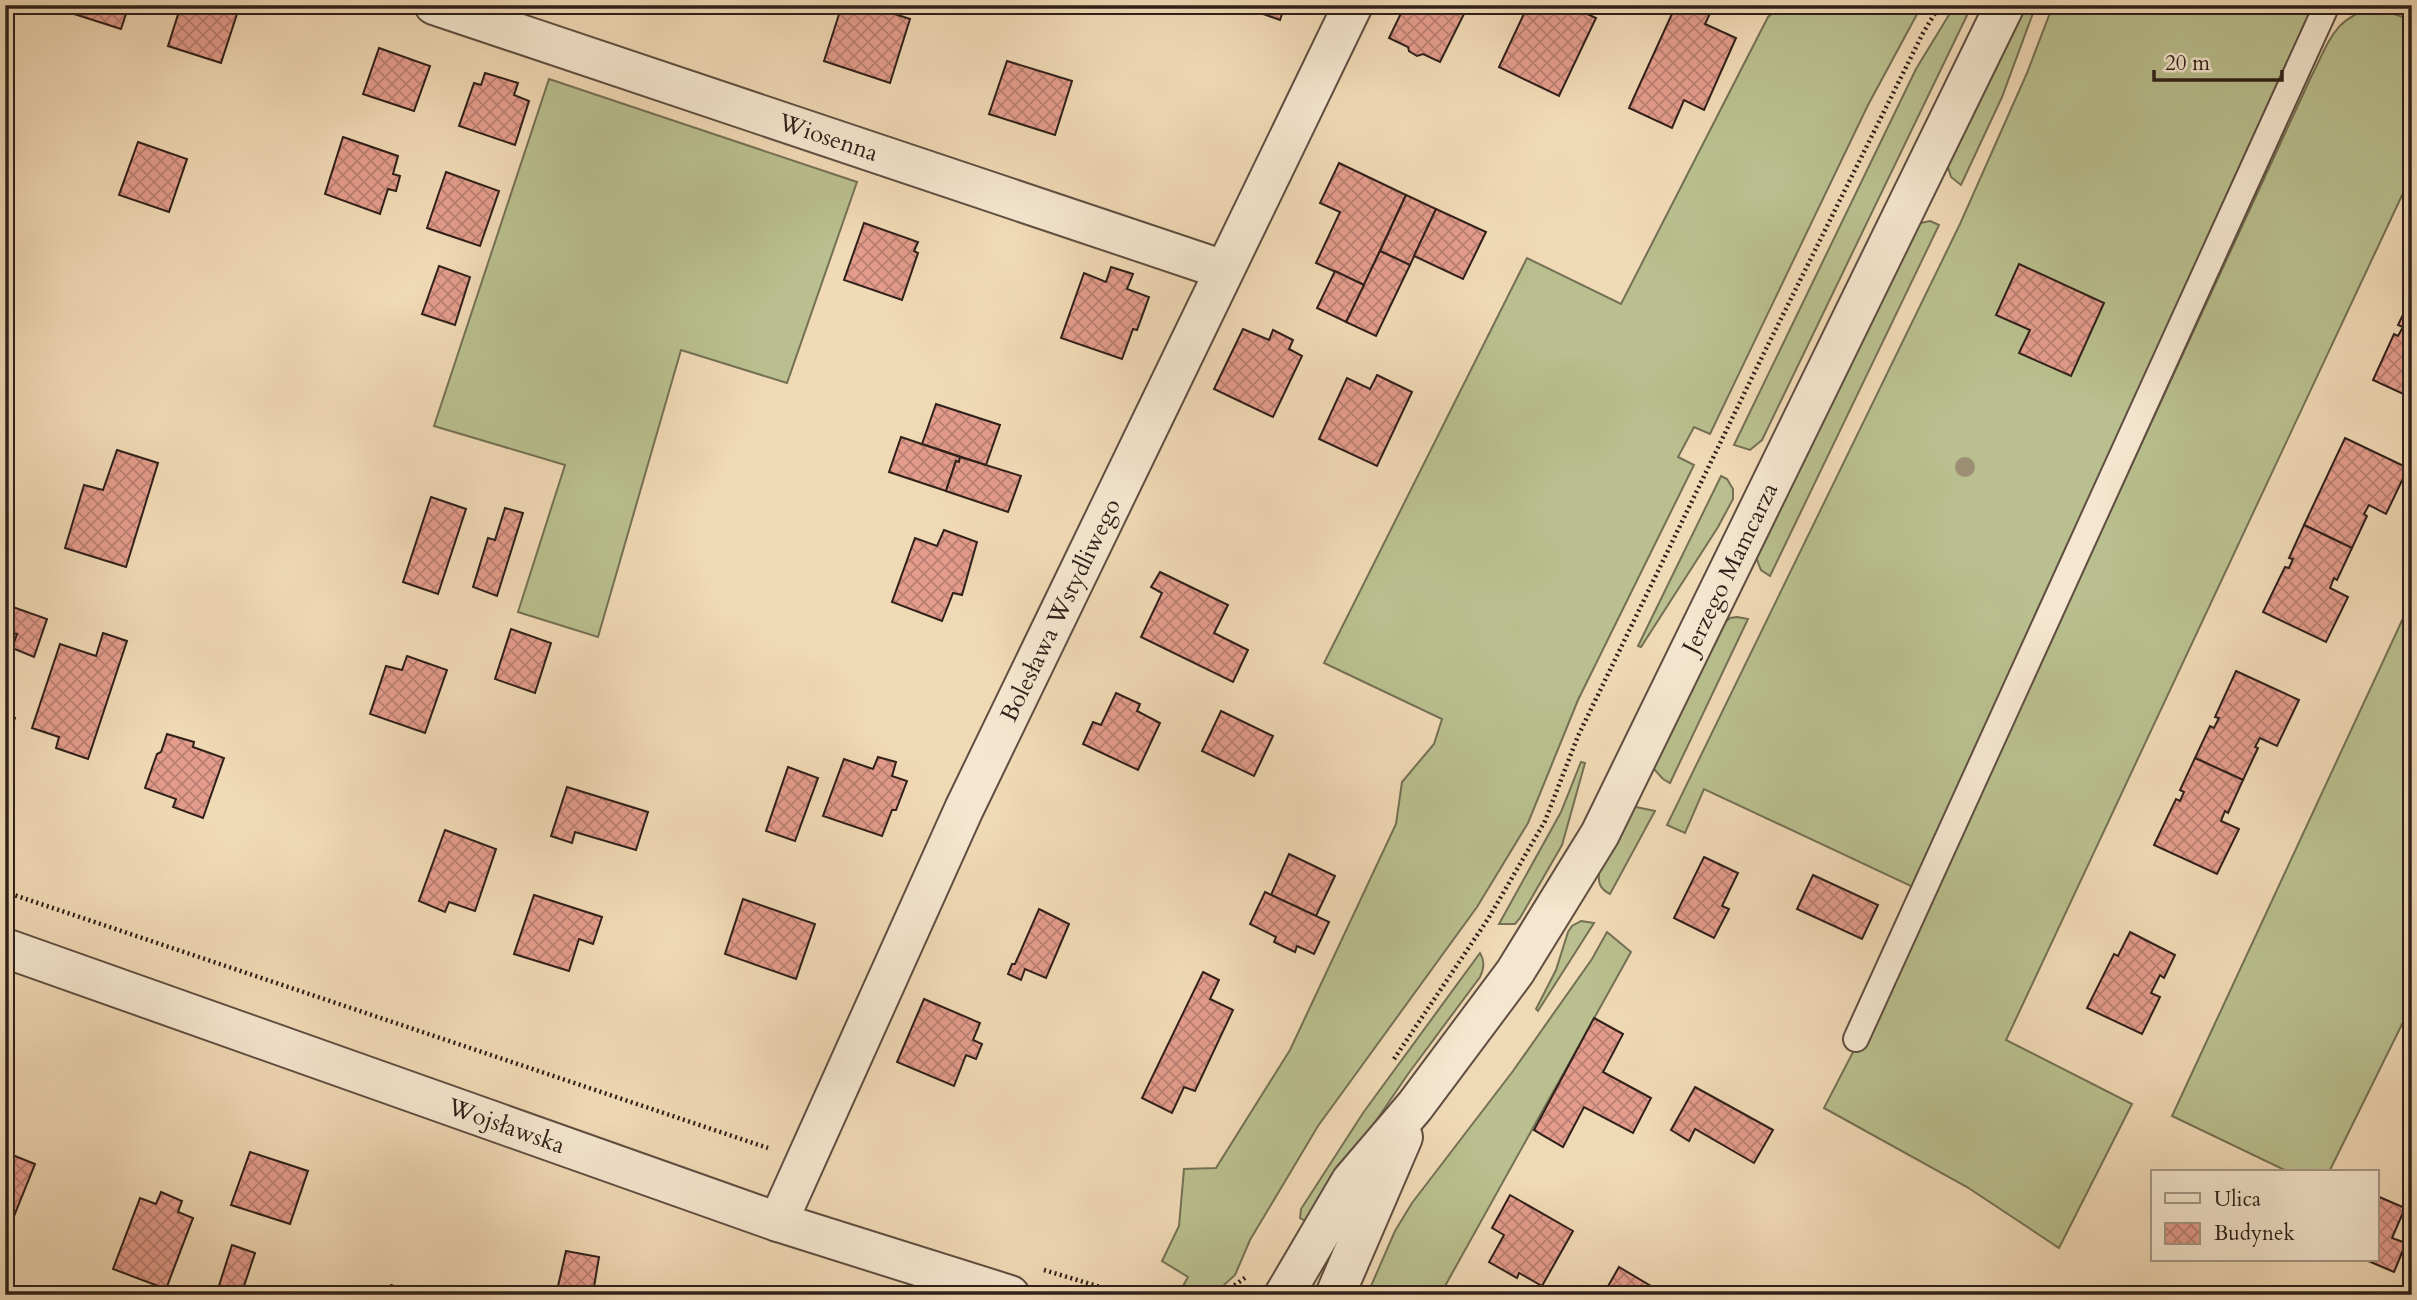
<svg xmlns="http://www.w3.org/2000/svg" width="2417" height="1300" viewBox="0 0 2417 1300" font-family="Cardo,serif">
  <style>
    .grass { fill: #b9bf8e; stroke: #747054; stroke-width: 2 }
    .building { fill: url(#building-cross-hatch); stroke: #2f201a; stroke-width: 2 }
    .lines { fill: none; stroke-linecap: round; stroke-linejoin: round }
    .service-casing { stroke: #5f4e41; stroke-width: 28 }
    .minor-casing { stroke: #5f4e41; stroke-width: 42 }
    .tertiary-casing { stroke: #5f4e41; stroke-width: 42 }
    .path { stroke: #2f201a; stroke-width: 4.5; stroke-dasharray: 2 3.5; stroke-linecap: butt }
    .service { stroke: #f5e6cf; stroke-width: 24 }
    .minor { stroke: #f5e6cf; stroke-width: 38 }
    .tertiary { stroke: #f5e6cf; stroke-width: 38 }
    .tree { fill: #9c8e73 }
    .labels { text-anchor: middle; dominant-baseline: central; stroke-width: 7; stroke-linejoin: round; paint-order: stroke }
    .street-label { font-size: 24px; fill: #2f201a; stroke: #f5e6cf }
  </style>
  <defs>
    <pattern id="building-cross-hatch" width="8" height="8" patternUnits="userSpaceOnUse" patternTransform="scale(1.75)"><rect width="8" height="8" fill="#e49c8c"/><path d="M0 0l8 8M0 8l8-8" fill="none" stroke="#b97f72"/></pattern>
  </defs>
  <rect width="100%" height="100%" fill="#f0d9b5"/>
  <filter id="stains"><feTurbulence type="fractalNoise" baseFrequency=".00286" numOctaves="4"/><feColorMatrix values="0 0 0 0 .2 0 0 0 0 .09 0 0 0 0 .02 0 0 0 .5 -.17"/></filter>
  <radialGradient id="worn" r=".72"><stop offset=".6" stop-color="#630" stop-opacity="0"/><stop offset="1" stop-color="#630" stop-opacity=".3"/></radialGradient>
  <g class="grass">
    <polygon points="1782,5 1922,5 1868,105 1710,434 1694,427 1678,457 1694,465 1578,700 1528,823 1477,907 1318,1126 1250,1240 1235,1275 1223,1286 1203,1294 1178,1295 1188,1277 1162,1261 1179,1226 1184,1169 1216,1168 1290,1050 1396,824 1402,782 1434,744 1442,719 1324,663 1527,258 1621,304 1768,17"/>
    <polygon points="1955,5 1972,5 1762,440 1750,450 1734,445 1916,69"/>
    <polygon points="2022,5 2036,5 2002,97 1961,185 1951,177 1946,161"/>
    <polygon points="2053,5 2321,5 1915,888 1704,789 1685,833 1667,825 1960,224 2027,73"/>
    <path d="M 2376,8 L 2412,20 L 2412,174 L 2006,1040 L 2132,1104 L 2059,1248 L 1967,1187 L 1824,1108 L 1921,921 L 2311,77 C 2329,42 2334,16 2376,8 Z"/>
    <polygon points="549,79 857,182 787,383 681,350 598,637 518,612 565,465 434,426"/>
    <polygon points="1930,221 1939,225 1770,576 1761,570 1755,555 1914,229 1921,223"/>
    <polygon points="1721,476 1727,479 1733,489 1733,499 1718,527 1641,647 1638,646"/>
    <polygon points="2412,599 2412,1004 2329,1172 2289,1172 2172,1116"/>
    <polygon points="1737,617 1748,619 1670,783 1663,779 1653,768 1722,625 1730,618"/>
    <polygon points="1581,762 1585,763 1562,845 1520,918 1515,924 1499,924 1561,812"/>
    <path d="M 1636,807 L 1655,811 L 1610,894 C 1600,889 1598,883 1599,872 L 1630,812 Z"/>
    <polygon points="1581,921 1594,923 1538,1011 1536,1009 1556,970 1568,932 1572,926"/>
    <polygon points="1607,932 1631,952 1440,1295 1369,1295 1371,1286 1395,1231 1412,1203 1513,1071 1592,959"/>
    <path d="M 1480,953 C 1485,961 1484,968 1480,977 L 1408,1074 L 1307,1222 L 1300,1218 L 1301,1209 L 1363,1113 Z"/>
  </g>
  <g class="building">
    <polygon points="8,5 22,5 21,11"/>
    <polygon points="70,5 129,5 121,29 68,12"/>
    <polygon points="181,5 230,5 239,8 221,63 168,46"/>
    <polygon points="842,5 867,5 910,19 890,83 824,61"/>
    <polygon points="1238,5 1285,5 1280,20"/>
    <polygon points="1405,5 1454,5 1453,8 1464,14 1440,62 1423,54 1417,56 1409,51 1408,47 1389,38"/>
    <polygon points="1528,5 1568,5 1596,18 1559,96 1499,67"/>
    <polygon points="1676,5 1714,5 1705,24 1736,38 1704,110 1684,100 1672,128 1629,108"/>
    <polygon points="379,48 430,66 414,111 363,94"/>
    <polygon points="1007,61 1072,81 1055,135 989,114"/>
    <polygon points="485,73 518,83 514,95 529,101 515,145 459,126 474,83 481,85"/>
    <polygon points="343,137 398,156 393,174 400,176 396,191 388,189 380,214 325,194"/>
    <polygon points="138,142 187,159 169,212 119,195"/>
    <polygon points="1339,163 1406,195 1364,285 1316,263 1340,212 1320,203"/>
    <polygon points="446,172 499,191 480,246 427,228"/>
    <polygon points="1406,195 1436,209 1410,265 1380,251"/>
    <polygon points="1436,209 1486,232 1463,279 1414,256"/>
    <polygon points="864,223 918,242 914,251 918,253 902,300 844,280"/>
    <polygon points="1380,251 1410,265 1376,336 1346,322"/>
    <polygon points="2019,264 2104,303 2071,376 2019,353 2030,330 1996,315"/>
    <polygon points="439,266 470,277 455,325 422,314"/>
    <polygon points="1111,267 1133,274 1127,289 1149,297 1137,330 1133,329 1122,359 1061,338 1084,273 1106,282"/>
    <polygon points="1335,271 1364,285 1346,322 1317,308"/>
    <polygon points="2412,296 2412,398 2373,380 2394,334 2398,336 2403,327 2398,325"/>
    <polygon points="1243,329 1269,340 1273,330 1293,340 1289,349 1302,356 1273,417 1214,389"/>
    <polygon points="1377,375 1412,392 1377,466 1319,439 1347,378 1370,389"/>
    <polygon points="936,404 1000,425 986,465 922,444"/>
    <polygon points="901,437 960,457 959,462 956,461 946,491 889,472"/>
    <polygon points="2345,438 2408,468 2386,514 2369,505 2364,514 2367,516 2352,548 2304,525"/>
    <polygon points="117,450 158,463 126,567 65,548 84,485 103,490"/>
    <polygon points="960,457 1021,476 1008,512 946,491 956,461 959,462"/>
    <polygon points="431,497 466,509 438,594 403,582"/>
    <polygon points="505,508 523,513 497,596 473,587 488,538 495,540"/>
    <polygon points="2304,525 2352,548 2337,580 2334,578 2330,588 2348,597 2326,642 2263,612 2285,567 2289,568 2293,559 2289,558"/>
    <polygon points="944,530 977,542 962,595 953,593 942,621 892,602 915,538 937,546"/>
    <polygon points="1160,572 1228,605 1214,633 1248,650 1233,682 1141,637 1162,593 1151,587"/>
    <polygon points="10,606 47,619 34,657 12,648 17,634 5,631 5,619"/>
    <polygon points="511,629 551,643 535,693 495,679"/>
    <polygon points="103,633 127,641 88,759 56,748 59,737 32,728 60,644 96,656"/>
    <polygon points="407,656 447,670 425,733 370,714 386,666 402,670"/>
    <polygon points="2236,671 2299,700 2277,746 2260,738 2255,747 2258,748 2243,780 2195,758 2210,726 2214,728 2219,718 2215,717"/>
    <polygon points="1116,693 1140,704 1137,711 1160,723 1138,770 1083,744 1093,722 1101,725"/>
    <polygon points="1221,711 1273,736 1254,776 1202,751"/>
    <polygon points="5,715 15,718 5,747"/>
    <polygon points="167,734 194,742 193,747 224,758 203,818 173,807 176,799 145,788 157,754 161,752"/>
    <polygon points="878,757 896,762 892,776 907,781 896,810 892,810 882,836 823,816 844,759 873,769"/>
    <polygon points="2195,758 2243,780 2228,813 2225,811 2221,821 2239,829 2217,874 2154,845 2176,799 2180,801 2184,792 2180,790"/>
    <polygon points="788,767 818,778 795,841 766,831"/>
    <polygon points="567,787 648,812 636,850 575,832 572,843 551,836"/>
    <polygon points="445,830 496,849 475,911 449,902 445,912 419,901"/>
    <polygon points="1289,854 1335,876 1316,916 1271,895"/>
    <polygon points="1704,857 1738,873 1722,906 1729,909 1714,938 1674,918"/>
    <polygon points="1813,875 1878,905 1862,939 1797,909"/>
    <polygon points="1265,892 1329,922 1314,954 1297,946 1295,952 1274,942 1276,937 1250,924"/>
    <polygon points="534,895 602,917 593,944 579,939 569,971 514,954"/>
    <polygon points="743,899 815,924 796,979 725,954"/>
    <polygon points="1039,909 1069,924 1046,978 1025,969 1021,980 1008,974 1012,964 1015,964"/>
    <polygon points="2130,932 2175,955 2164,978 2160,975 2151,993 2160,997 2142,1034 2087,1008 2114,954 2118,956"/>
    <polygon points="1203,972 1219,980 1210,999 1233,1010 1195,1091 1184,1087 1172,1113 1142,1098"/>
    <polygon points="924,999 980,1023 973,1040 982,1044 976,1059 966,1055 954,1086 897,1062"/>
    <polygon points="1594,1018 1623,1034 1603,1072 1651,1098 1633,1133 1584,1107 1563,1147 1534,1130"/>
    <polygon points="1695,1087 1773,1130 1754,1163 1695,1129 1689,1141 1671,1130"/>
    <polygon points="5,1152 35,1164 10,1226 5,1224"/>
    <polygon points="250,1152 308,1171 290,1224 231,1205"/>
    <polygon points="161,1192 182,1201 178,1212 193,1218 166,1289 113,1269 140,1198 156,1204"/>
    <polygon points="1510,1195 1573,1231 1542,1286 1519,1273 1517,1278 1489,1262 1504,1235 1492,1228"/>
    <polygon points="2377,1196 2405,1208 2392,1238 2406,1243 2394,1272 2366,1260 2377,1260"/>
    <polygon points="232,1245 255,1253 241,1295 216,1295"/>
    <polygon points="566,1251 599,1257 594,1287 605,1289 604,1295 556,1295"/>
    <polygon points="1619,1267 1666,1295 1603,1295"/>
    <polygon points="391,1285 419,1295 387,1295"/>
    <polygon points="2100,1288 2115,1295 2097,1295"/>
  </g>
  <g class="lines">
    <g class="service-casing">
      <polyline id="service" points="1856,1039 2327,5"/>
    </g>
    <g class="minor-casing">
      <g id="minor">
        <path id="s1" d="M 434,5 L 1224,270"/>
        <path id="s2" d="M 778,1222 L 964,809 L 1353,5"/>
        <path id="s3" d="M 1284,1295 L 1351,1181 L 1415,1106 L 1515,972 L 1600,834 L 2005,5"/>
        <polyline points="1335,1295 1403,1137"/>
      </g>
    </g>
    <g class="tertiary-casing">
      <g id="tertiary">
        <path id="s4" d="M 5,948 L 778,1222 L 1010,1295"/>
      </g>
    </g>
    <g class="path">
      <polyline points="5,892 768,1148"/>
      <polyline points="1394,1059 1488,919 1545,821 1578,736 1759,363 1923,33 1940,5"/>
      <polyline points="1044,1270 1127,1295"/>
      <polyline points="1221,1295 1246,1277"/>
    </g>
    <use href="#service" class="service"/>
    <use href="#minor" class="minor"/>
    <use href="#tertiary" class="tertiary"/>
  </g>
  <circle class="tree" cx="1965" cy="467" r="10"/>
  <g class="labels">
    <g class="street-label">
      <text stroke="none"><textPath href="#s1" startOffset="416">Wiosenna</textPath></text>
      <text stroke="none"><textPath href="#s3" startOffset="856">Jerzego Mamcarza</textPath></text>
      <text stroke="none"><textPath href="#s2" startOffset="674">Bolesława Wstydliwego</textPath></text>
      <text stroke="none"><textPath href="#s4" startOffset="532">Wojsławska</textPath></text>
    </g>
  </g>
  <rect width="2417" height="1300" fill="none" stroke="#f0d9b5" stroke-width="28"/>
  <rect x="7" y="7" width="2403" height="1286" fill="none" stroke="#2f201a" stroke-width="3.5"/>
  <rect x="14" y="14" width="2389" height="1272" fill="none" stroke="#2f201a" stroke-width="2"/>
  <rect x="2151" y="1170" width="228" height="91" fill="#f5e6cf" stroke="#a69787" stroke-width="2"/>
  <rect x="2165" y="1193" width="35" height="10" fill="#f5e6cf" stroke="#a69787" stroke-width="2"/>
  <text x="2214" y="1206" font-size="21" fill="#2f201a">Ulica</text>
  <rect x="2165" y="1223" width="35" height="21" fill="url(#building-cross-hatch)" stroke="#a69787" stroke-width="2"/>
  <text x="2214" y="1240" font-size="21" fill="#2f201a">Budynek</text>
  <path d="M2154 70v10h128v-10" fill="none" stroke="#2f201a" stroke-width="3.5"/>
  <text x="2165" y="70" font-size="21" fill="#2f201a" stroke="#f5e6cf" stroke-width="5" paint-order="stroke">20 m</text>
  <rect width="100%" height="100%" filter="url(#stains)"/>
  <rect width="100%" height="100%" fill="url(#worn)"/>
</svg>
